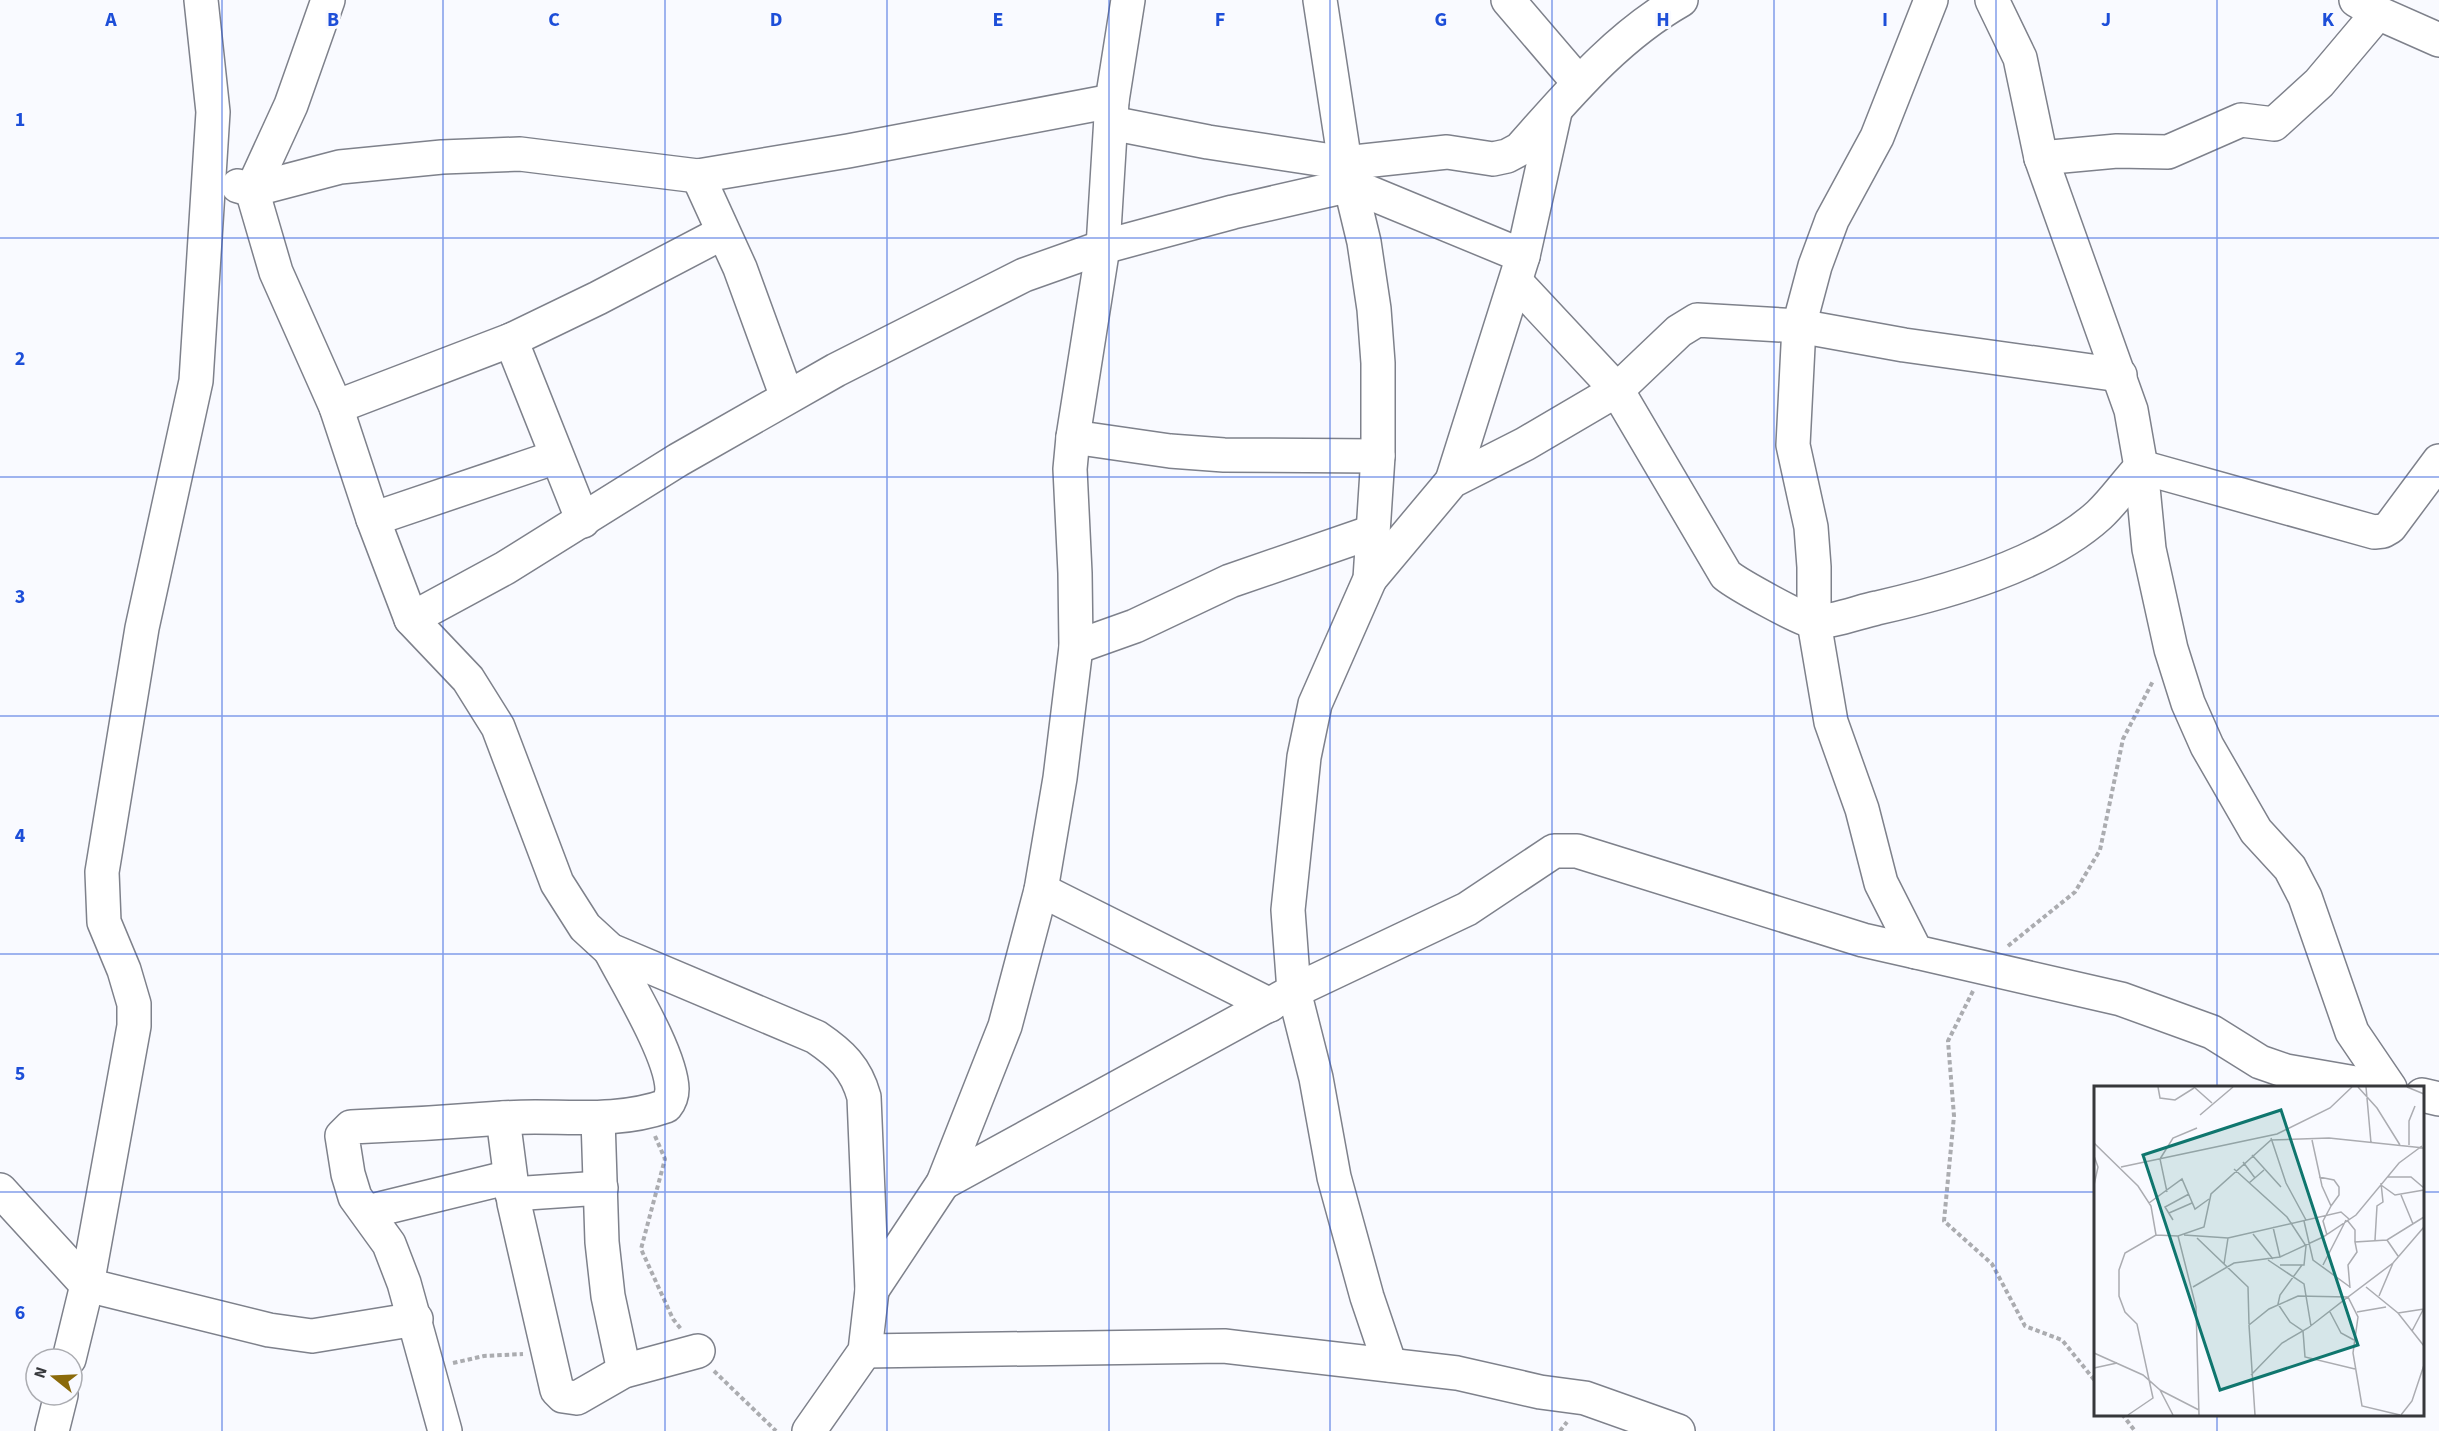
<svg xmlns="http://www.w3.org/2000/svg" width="2439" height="1431" viewBox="0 0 2439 1431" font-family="'Source Sans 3',sans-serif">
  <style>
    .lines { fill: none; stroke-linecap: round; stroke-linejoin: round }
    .minor-casing { stroke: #7e818b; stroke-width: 36 }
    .path { stroke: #abacb0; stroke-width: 4; stroke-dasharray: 4.5 3; stroke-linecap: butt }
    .minor { stroke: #fff; stroke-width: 33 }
    .grid { fill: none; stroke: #1d4ed8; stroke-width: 1.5; stroke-opacity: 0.55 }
    .inset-road { fill: none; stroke: #abacb1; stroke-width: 1.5 }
    .view { fill: #0f766e; fill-opacity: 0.15; stroke: #0f766e; stroke-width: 3 }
    .inset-edge { fill: none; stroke: #36373b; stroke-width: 3 }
    .grid-label { font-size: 20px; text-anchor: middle; font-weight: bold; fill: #1d4ed8; stroke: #f9faff; stroke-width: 6; stroke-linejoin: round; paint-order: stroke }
  </style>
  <rect width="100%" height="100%" fill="#f9faff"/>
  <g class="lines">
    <g class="minor-casing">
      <g id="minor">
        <path d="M 328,0 L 291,105 L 252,190 L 276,272 L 336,407 L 373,519 L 411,619 L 468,679 L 498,727 L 557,883 L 585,927 L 610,950 L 816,1037 C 841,1054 856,1068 864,1097 L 872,1290 L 865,1351 L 809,1431"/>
        <polyline points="1320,0 1345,163 1364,242 1374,309 1378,363 1378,456 1370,579 1315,704 1304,757 1288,910 1294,991 1316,1078 1334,1177 1367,1297 1390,1365"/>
        <polyline points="1508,0 1579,83"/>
        <polyline points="1931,0 1877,137 1832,220 1815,266 1799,326 1793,445 1811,527 1814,567 1814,622 1831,722 1862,809 1881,883 1916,952 2121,999 2212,1032 2260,1062 2286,1071 2384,1088"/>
        <polyline points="1992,0 2020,58 2041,158 2131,410 2141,467 2149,549 2171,649 2188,703 2207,746 2256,831 2290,868 2305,897 2352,1032 2390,1088"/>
        <polyline points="2356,0 2378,13 2439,40"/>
        <path d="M 1111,123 L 1208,142 L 1345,163 L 1447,152 L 1493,159 L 1507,156 L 1520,149 C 1569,94 1616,37 1681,0"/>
        <polyline points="2041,158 2117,151 2168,152 2241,120 2274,124 2319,83 2378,13"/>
        <polyline points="698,176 740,268 787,397"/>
        <polyline points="238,186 252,190 340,167 442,157 520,154 698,176 848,151 1112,101"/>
        <polyline points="1523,256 1555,112"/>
        <path d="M 1517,283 L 1617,390 L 1726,575 C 1737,584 1803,621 1815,622 C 1828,623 1862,611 1877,608 C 1948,592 2044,565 2099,515 C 2114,501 2127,482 2141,467 L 2374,532 L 2383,531 L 2390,527 L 2439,461"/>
        <polyline points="511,340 583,521"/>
        <polyline points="336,407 511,340 598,298 722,233"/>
        <polyline points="1073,437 1170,451 1224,455 1378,456"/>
        <polyline points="373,519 556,457"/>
        <polyline points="1370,579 1452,481 1525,444 1617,390 1679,331 1697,320 1799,326 1904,345 2120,375"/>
        <polyline points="411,619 505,568 678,460 836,370 1024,275 1103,247 1233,212 1351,185 1523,256 1452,481"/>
        <polyline points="1076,647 1135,626 1230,581 1372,532"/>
        <polyline points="1041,890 1270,1005"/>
        <polyline points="2422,1095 2439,1099"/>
        <polyline points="503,1118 514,1203 557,1390 563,1396 577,1398 624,1371 698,1351"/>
        <polyline points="598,1119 602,1242 608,1296 624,1371"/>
        <polyline points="943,1183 1294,991 1467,909 1554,851 1577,851 1863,940 1916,952"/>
        <polyline points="0,1190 87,1285 269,1330 312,1336 416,1319"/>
        <polyline points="512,1194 601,1188"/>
        <polyline points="367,1212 510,1177"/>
        <polyline points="872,1290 943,1183 1005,1026 1041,890 1060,778 1076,647 1075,573 1070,469 1073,437 1103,247 1112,101 1128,0"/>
        <polyline points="865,1351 1224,1346 1457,1373 1540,1392 1585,1398 1678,1431"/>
        <polyline points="69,1359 87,1285 134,1026 134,1004 124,970 104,922 102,872 142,628 196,381 213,112 201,0"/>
        <polyline points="52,1431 61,1395"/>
        <path d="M 445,1431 L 404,1283 L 389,1244 L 355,1197 L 348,1174 L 342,1136 L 351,1127 C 402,1125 452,1122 502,1118 C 558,1114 612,1125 666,1106 C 670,1101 672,1095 672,1089 C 671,1054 627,983 610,950"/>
      </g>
    </g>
    <g class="path">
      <polyline points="2008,946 2075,892 2100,850 2123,739 2153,681"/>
      <polyline points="1973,991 1948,1041 1954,1116 1944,1221 1992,1264 2025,1326 2062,1340 2096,1382"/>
      <polyline points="655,1136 665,1159 641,1249 673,1319 681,1329"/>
      <polyline points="453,1363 484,1356 523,1354"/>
      <polyline points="714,1371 776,1431"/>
      <polyline points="2122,1414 2135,1431"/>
      <polyline points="1560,1431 1567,1422"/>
    </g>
    <use href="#minor" class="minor"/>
  </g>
  <path class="grid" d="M 222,0 L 222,1431M 443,0 L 443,1431M 665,0 L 665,1431M 887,0 L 887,1431M 1109,0 L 1109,1431M 1330,0 L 1330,1431M 1552,0 L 1552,1431M 1774,0 L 1774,1431M 1996,0 L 1996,1431M 2217,0 L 2217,1088M 0,238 L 2439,238M 0,477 L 2439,477M 0,716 L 2439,716M 0,954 L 2439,954M 0,1192 L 2096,1192M 2422,1192 L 2439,1192M 2217,1414 L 2217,1431"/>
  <g transform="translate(2094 1086)">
    <rect width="330" height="330" fill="#f9faff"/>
    <path class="inset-road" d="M 64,1 L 66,12 L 81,14 L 100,2M 100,1 L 118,17M 264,1 L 283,22 L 306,59M 272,1 L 277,57M 313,1 L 330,8M 106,29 L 139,1M 177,52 L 192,97 L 212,134M 218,54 L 228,100 L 237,120 L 229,135 L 233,149M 0,57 L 44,100 L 57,120 L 62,149M 315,59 L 315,35 L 321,20M 158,69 L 187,101M 0,70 L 4,81 L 0,99M 149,76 L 161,92M 27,81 L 183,48 L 236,22 L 258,1M 140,83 L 193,131 L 212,160 L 210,179 L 186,179M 225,91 L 240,94 L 245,101 L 245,109 L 237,120M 293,91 L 317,91 L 330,102M 155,97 L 170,84M 287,99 L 301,109 L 330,104M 73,106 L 66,73 L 79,52 L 103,42M 307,109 L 319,138M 55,117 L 88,93 L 101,123 L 115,113M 75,127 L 98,117M 79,134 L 71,121 L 95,108M 253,134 L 261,144 L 261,156M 210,135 L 219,174 L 256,201M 179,141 L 186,171M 159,148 L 179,173M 90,149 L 134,152 L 247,126 L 255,133M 84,150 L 102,221 L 105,329M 103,152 L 154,201 L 155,238M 281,154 L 283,120 L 289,116 L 287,97M 293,154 L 304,170M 174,174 L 210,198 L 217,240M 130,178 L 134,152M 208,179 L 186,209 L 184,218 L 196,236 L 209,245 L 211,271 L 261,283M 229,179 L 252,134M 99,201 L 140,177 L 186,171 L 229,151 L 262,129 L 305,77 L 328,60M 272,201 L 304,227 L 330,260M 256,202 L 254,179 L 263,166 L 261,156 L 293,154 L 330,131M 285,210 L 299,177M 236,226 L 247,247 L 260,254M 263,226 L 292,221M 304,227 L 330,223M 318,245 L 329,224M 0,267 L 49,289 L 66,304 L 79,329M 0,282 L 23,277M 157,289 L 188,257 L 214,242 L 254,211 L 264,231 L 259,267 L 268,320 L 306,329M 66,304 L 105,324M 34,329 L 59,312 L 43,238 L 31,226 L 25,210 L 25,184 L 31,167 L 62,149 L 84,150 L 110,141 L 117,108 L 177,54 L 235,52 L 330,62M 161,329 L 155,239 L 175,223 L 204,210 L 254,211 L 299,177 L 330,141M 307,329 L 318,315 L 330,279"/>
    <path class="view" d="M 187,24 L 264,259 L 126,304 L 49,69 Z"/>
    <rect width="330" height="330" class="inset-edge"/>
  </g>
  <g class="grid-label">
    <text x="111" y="26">A</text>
    <text x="333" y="26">B</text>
    <text x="554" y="26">C</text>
    <text x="776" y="26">D</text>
    <text x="998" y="26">E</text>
    <text x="1220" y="26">F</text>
    <text x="1441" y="26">G</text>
    <text x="1663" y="26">H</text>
    <text x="1885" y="26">I</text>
    <text x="2106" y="26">J</text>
    <text x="2328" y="26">K</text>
    <text x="20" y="126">1</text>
    <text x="20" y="365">2</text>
    <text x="20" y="603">3</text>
    <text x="20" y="842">4</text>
    <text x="20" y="1080">5</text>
    <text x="20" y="1319">6</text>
  </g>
  <g transform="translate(54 1377) rotate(288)"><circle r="28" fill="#f9faff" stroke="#abacb1" stroke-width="1.5"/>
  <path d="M0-4.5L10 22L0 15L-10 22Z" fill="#8b6a0a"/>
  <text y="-9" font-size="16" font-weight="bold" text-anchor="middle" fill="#36373b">N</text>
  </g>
</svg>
